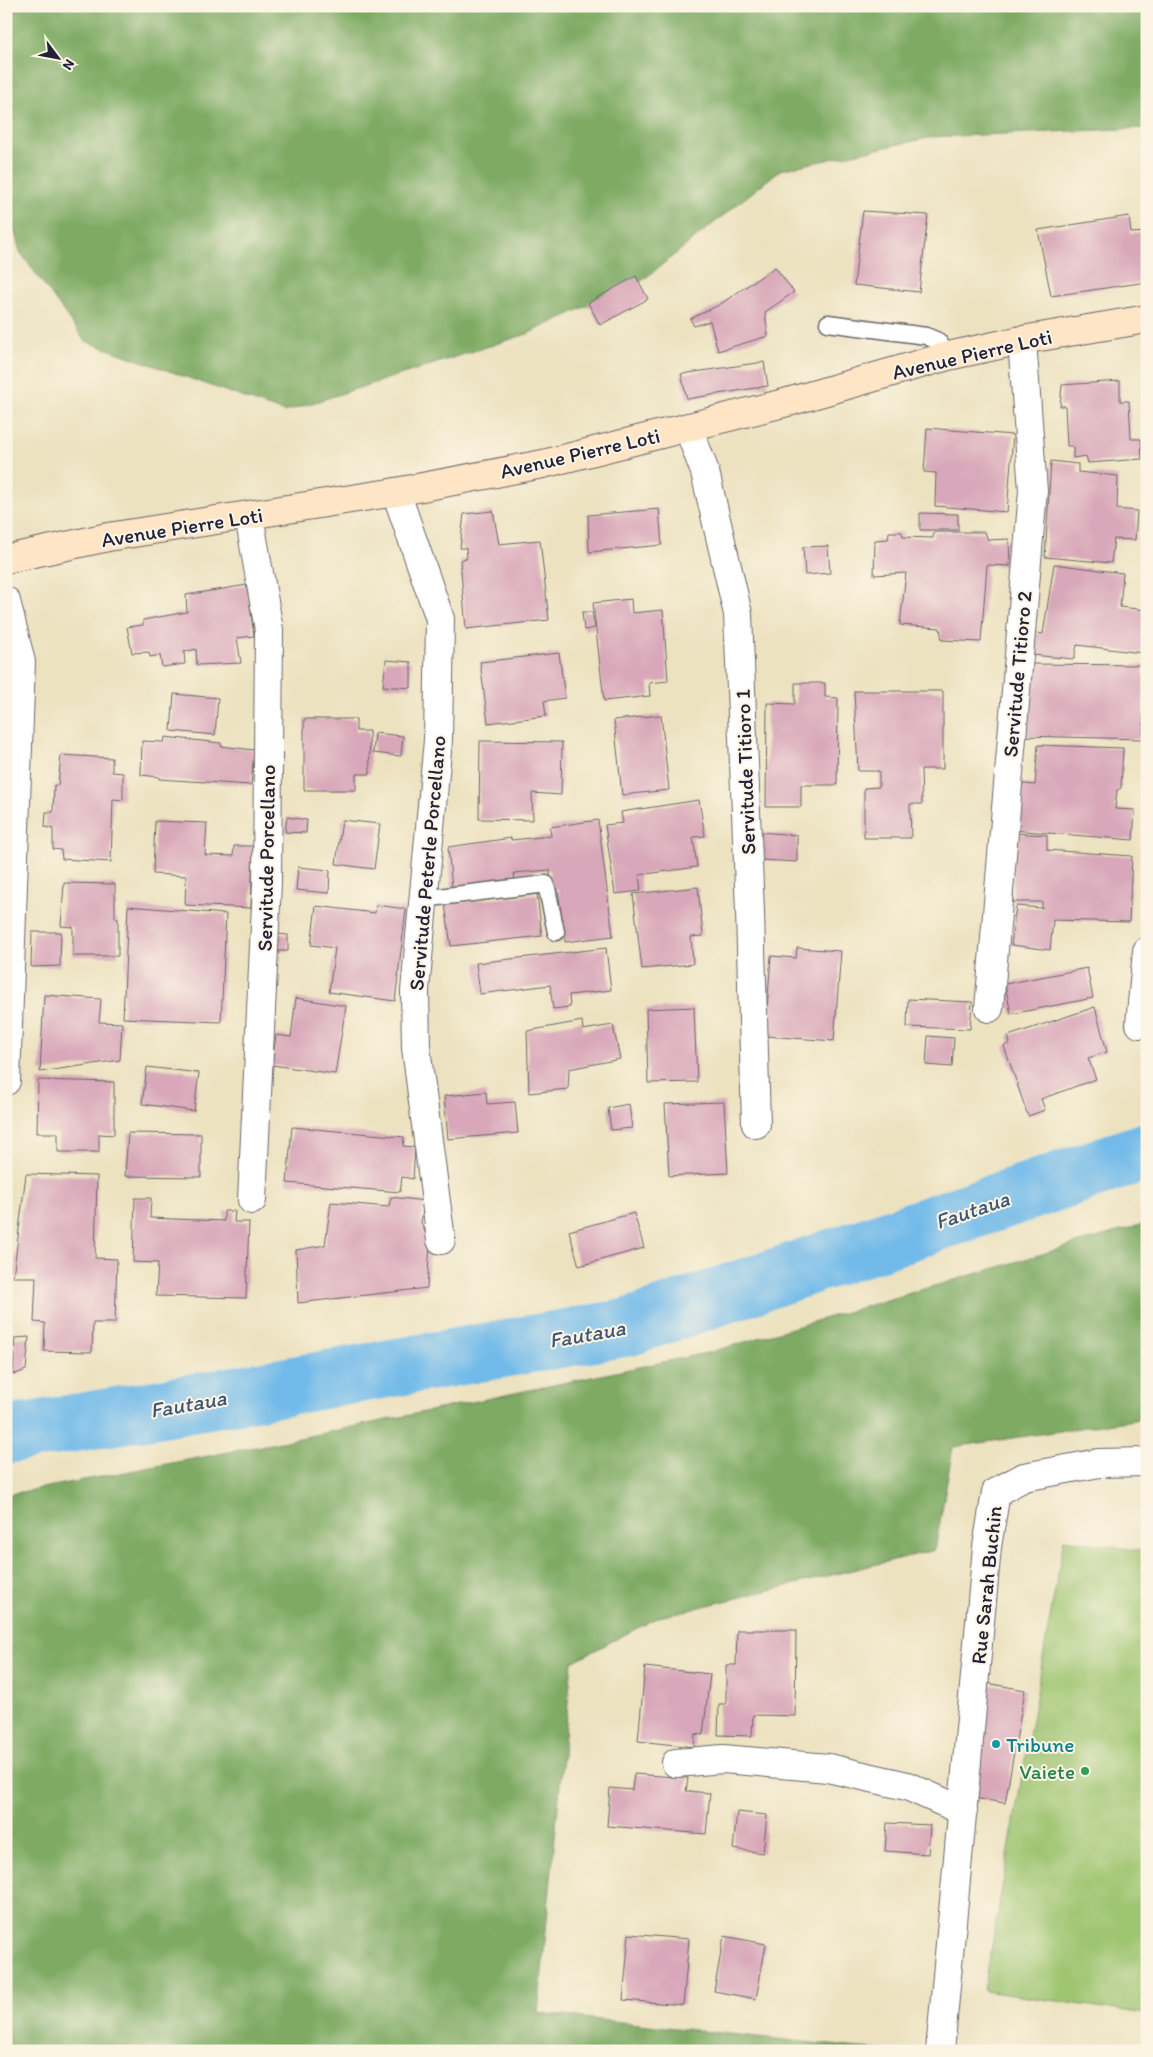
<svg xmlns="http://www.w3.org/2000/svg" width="1153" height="2057" viewBox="0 0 1153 2057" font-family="Itim,sans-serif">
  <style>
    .green { fill: #9ec571; stroke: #607456 }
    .forest { fill: #7eaa63; stroke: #50664f }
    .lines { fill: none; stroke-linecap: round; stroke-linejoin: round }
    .river { stroke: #71bae9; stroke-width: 58 }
    .building { fill: #d8a7b9 }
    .service-casing { stroke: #69656a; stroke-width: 19 }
    .minor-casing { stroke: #69656a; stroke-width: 30 }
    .secondary-casing { stroke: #69656a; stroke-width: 30 }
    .service { stroke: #fff; stroke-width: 16 }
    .minor { stroke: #fff; stroke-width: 28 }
    .secondary { stroke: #fde5c5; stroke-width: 28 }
    .culture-dot { fill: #0f9aa8; stroke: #fcf5e5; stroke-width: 2 }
    .leisure-dot { fill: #2e9e5b; stroke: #fcf5e5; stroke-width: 2 }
    .labels { text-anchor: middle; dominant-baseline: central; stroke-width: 4; stroke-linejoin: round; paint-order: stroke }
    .street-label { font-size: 21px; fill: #22223b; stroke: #fcf5e5 }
    .culture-label { font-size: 21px; fill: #0d838f; stroke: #fcf5e5; text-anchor: start }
    .leisure-label { font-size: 21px; fill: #27864d; stroke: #fcf5e5; text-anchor: end }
    .water-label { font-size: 22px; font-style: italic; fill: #3e5778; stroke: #fcf5e5 }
  </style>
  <rect width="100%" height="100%" fill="#fcf5e5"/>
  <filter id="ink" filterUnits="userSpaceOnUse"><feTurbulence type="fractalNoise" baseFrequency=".02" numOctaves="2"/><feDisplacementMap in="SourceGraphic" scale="10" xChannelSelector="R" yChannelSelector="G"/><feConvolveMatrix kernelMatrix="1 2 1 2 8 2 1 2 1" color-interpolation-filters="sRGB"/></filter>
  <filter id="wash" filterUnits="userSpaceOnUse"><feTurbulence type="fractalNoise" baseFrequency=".0096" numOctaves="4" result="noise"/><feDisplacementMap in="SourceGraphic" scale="20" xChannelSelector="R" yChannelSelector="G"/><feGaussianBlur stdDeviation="1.12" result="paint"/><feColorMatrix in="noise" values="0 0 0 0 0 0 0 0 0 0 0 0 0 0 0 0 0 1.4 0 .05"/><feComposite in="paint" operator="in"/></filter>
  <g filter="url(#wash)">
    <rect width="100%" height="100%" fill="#ece2c0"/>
    <polygon class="green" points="1064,1539 1147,1552 1147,2014 984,1991"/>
    <g class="forest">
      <polygon points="6,6 1147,6 1147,128 932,137 780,170 643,280 527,334 284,412 85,341 20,252 6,199"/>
      <polygon points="1147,1223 1147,1418 953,1447 935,1550 659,1617 572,1662 538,2013 886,2051 6,2051 6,1495 281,1442 711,1352"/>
    </g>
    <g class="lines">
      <polyline class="river" points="6,1435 629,1327 1147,1151"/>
    </g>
    <g id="blocks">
      <g class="building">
        <polygon points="863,211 928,215 919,292 854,285"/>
        <polygon points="1129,216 1131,233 1147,232 1147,282 1051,296 1038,230"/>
        <polygon points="775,267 794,292 765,312 768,336 718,351 710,321 694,326 690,319 719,305"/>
        <polygon points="636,276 648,299 600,325 588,303"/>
        <polygon points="764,362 768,386 687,399 681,374"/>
        <polygon points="1120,381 1120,401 1129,401 1131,439 1141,439 1142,459 1088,463 1086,456 1073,458 1073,446 1067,446 1065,406 1060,406 1062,385"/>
        <polygon points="927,428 1013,435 1007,512 935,506 936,473 924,472"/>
        <polygon points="1051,461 1078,464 1078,472 1118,476 1117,509 1137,511 1135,540 1114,539 1111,563 1045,557"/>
        <polygon points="659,509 662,545 589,552 588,515"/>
        <polygon points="493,511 499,544 540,540 549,620 466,629 460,560 467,558 466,548 460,548 464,514"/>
        <polygon points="920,513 958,514 958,530 920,530"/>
        <polygon points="889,532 902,532 903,537 933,538 934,532 985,532 988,540 1009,539 1010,566 987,565 981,642 942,640 940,628 900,625 906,573 874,575 875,540 888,539"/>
        <polygon points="828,546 830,573 805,575 803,547"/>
        <polygon points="1054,564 1123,573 1120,607 1147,610 1142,653 1077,645 1074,659 1032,655 1035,633 1043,634"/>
        <polygon points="247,585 254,636 237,638 241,663 197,665 196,649 184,652 185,664 162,667 160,655 150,657 149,652 132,653 127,627 143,625 143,620 187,612 186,595"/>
        <polygon points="631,599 632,613 663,610 668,681 649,683 650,696 604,701 593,603"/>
        <polygon points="582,612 592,612 595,628 584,630"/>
        <polygon points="559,653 565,698 544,701 546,716 488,723 480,662"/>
        <polygon points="386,660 411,662 411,688 383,686"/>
        <polygon points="1026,664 1144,665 1143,739 1021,736"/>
        <polygon points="795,683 825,683 825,697 838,698 837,785 801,785 801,807 766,807 767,703 795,704"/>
        <polygon points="854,691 943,691 943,769 921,769 922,804 910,804 911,838 864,838 864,788 879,787 879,771 858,771"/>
        <polygon points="174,694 218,698 215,735 171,731"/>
        <polygon points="661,715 669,790 622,795 614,720"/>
        <polygon points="304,719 356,719 356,731 369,731 370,774 356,774 356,790 304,790"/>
        <polygon points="375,733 403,736 401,756 373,753"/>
        <polygon points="165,737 221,743 221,746 254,750 251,785 159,779 159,777 141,775 142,741 164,742"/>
        <polygon points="480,741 562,742 561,795 532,793 533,820 479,819"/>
        <polygon points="1038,745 1123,748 1121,788 1117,790 1115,809 1135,810 1133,840 1012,830 1015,783 1035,785"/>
        <polygon points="61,755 112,758 112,772 123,773 123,800 113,799 111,862 62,859 61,850 53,849 53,829 45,827 46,812 53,812 54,785 58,786"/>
        <polygon points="699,800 705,836 693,837 697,867 639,875 641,891 615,894 605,825 623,823 621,812"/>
        <polygon points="287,817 307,820 306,833 285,832"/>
        <polygon points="342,820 380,824 374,869 336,864"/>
        <polygon points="598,820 613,936 565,942 558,889 551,890 550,870 514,873 515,882 452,888 448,847 511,838 511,840 551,836 550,827"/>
        <polygon points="155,821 207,823 205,855 233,856 234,846 253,846 251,908 185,905 186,876 153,874"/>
        <polygon points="760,832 797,835 797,862 761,860"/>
        <polygon points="1013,833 1047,835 1047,850 1132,856 1129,922 1053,920 1050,950 1011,945 1016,906 1042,908 1042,902 1013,902"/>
        <polygon points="298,867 330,870 329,893 296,890"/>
        <polygon points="64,883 115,884 115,918 118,918 118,956 73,956 73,927 61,926"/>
        <polygon points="698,887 703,936 691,937 693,964 642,969 633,894"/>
        <polygon points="537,894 542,936 451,946 445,904"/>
        <polygon points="376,905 406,909 395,1001 329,992 335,948 311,945 316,906 375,913"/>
        <polygon points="128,906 226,914 221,1022 123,1018"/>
        <polygon points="32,932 61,932 60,966 31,967"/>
        <polygon points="277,934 288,935 288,951 276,951"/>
        <polygon points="606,948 611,990 569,995 570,1007 553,1009 550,985 480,994 476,963"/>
        <polygon points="797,948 841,951 834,1041 765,1036 771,956 796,958"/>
        <polygon points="1087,968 1093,998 1011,1014 1005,984"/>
        <polygon points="44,995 101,999 99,1022 122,1023 120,1060 40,1072"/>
        <polygon points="296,998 346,1006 335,1074 272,1065 276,1035 291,1037"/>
        <polygon points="908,999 972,1002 970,1029 907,1027"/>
        <polygon points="694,1007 697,1082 648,1083 646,1009"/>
        <polygon points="1095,1007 1107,1052 1088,1058 1096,1079 1041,1099 1045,1110 1028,1116 1004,1046 1010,1043 1008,1036"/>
        <polygon points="582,1021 583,1030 613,1025 620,1059 569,1069 568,1089 529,1093 527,1031"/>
        <polygon points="928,1036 954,1038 952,1067 926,1065"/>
        <polygon points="147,1067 199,1073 194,1111 142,1104"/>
        <polygon points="38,1080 114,1082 114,1135 99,1134 99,1152 58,1152 58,1133 37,1133"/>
        <polygon points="486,1092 487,1104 515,1102 518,1133 448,1139 444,1096"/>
        <polygon points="724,1102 728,1173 669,1176 665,1104"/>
        <polygon points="629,1104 632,1128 611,1130 608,1108"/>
        <polygon points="292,1127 404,1137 403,1146 415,1147 413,1179 402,1177 400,1192 287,1183"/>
        <polygon points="128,1133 201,1134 201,1177 125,1176"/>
        <polygon points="26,1174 97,1176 95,1258 117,1259 115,1323 93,1323 92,1352 44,1351 45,1323 34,1322 36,1277 13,1277"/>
        <polygon points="391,1197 425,1201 421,1222 430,1244 427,1288 298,1303 296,1250 325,1245 331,1202 389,1207"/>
        <polygon points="135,1198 151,1198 150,1218 224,1221 224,1211 235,1211 234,1222 249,1222 246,1298 156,1296 158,1263 133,1262"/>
        <polygon points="634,1213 644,1248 579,1266 569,1231"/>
        <polygon points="29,1337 26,1370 13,1375 15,1338"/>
        <polygon points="737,1630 796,1630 795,1716 753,1715 752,1736 718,1735 719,1704 726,1704 726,1665 736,1665"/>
        <polygon points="645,1667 710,1674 703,1735 695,1734 694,1747 638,1741"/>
        <polygon points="986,1683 1025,1690 1005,1803 967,1797"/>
        <polygon points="634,1774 688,1778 686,1791 710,1793 706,1834 607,1826 610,1788 632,1790"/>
        <polygon points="737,1812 767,1815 763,1853 733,1849"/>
        <polygon points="887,1823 930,1825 928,1854 885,1851"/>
        <polygon points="629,1934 689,1939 683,2005 623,2000"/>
        <polygon points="724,1936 766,1944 756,1999 714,1991"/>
      </g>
    </g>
  </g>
  <g filter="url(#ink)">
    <use href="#blocks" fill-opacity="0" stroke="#69656a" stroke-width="1"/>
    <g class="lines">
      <g class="service-casing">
        <g id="service">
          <polyline points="828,323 926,336 938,341 948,356"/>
          <polyline points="422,899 546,884 556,932"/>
        </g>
      </g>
      <g class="minor-casing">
        <g id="minor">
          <polyline points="688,427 705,472 738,614 750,912 756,1124"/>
          <polyline points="396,492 440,619 438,740 415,991 416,1048 441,1240"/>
          <polyline points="249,516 269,630 267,883 252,1200"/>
          <polyline points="6,601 21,662 6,1081"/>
          <polyline points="989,1008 1033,491 1022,340"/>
          <polyline points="1140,1024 1147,951"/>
          <polyline points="676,1763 723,1759 828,1768 907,1786 963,1811"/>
          <polyline points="940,2051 987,1547 996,1492 1024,1477 1099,1463 1147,1462"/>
        </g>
      </g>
      <g class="secondary-casing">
        <polyline id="secondary" points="6,559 108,537 396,492 543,464 788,402 948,356 1022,340 1147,319"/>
      </g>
      <use href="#service" class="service"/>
      <use href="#minor" class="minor"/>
      <use href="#secondary" class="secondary"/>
    </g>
  </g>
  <circle class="culture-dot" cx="996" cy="1744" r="5"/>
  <circle class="leisure-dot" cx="1085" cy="1771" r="5"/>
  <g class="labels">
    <g class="street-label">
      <text transform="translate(972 354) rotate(-13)">Avenue Pierre Loti</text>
      <text transform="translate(580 453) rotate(-13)">Avenue Pierre Loti</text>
      <text transform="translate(182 527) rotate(-9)">Avenue Pierre Loti</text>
      <text transform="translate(1017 674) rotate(-85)">Servitude Titioro 2</text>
      <text transform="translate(745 772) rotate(-92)">Servitude Titioro 1</text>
      <text transform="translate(266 858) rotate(-89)">Servitude Porcellano</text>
      <text transform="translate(427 863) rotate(-85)">Servitude Peterle Porcellano</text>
      <text transform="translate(986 1585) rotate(-84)">Rue Sarah Buchin</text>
    </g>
    <g class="culture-label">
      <text x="1006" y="1744">Tribune</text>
    </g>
    <g class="leisure-label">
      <text x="1075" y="1771">Vaiete</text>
    </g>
    <g class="water-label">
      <text transform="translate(972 1210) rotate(-19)">Fautaua</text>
      <text transform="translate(587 1334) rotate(-10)">Fautaua</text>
      <text transform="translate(188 1404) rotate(-10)">Fautaua</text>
    </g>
  </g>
  <rect width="1153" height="2057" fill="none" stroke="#fcf5e5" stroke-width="25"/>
  <g transform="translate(58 58) rotate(122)" stroke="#fcf5e5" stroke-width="4" paint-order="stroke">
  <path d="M0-4L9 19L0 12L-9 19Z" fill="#22223b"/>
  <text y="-8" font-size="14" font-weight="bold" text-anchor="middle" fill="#22223b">N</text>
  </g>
</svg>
